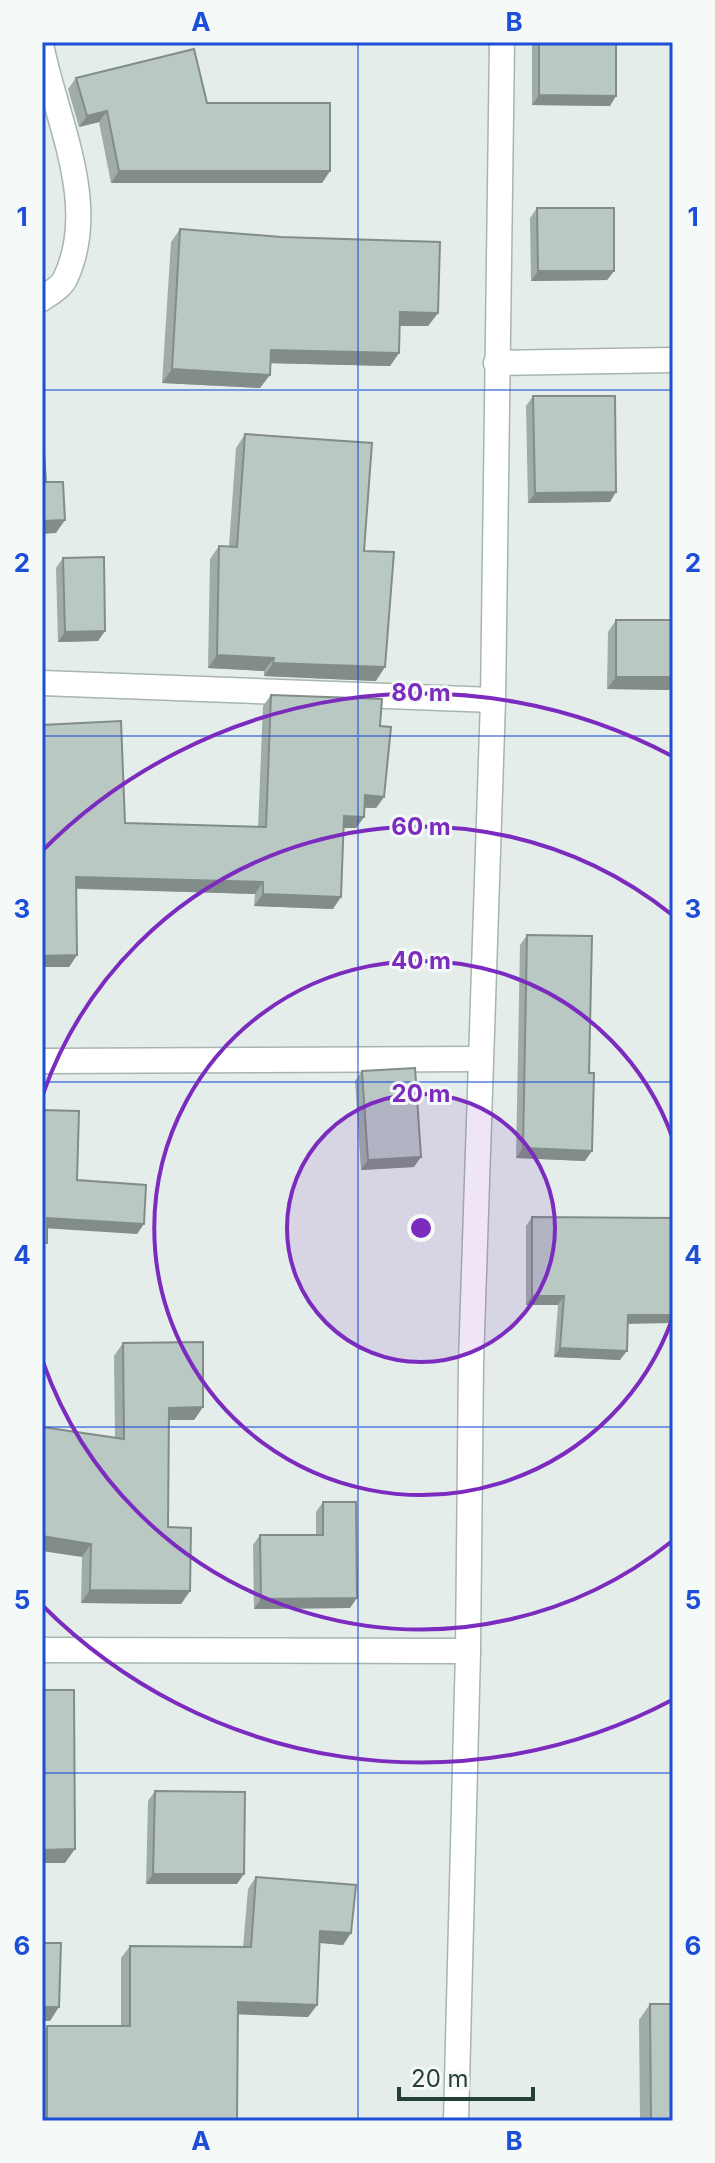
<svg xmlns="http://www.w3.org/2000/svg" width="715" height="2163" viewBox="0 0 715 2163" font-family="Inter,sans-serif">
  <style>
    .lines { fill: none; stroke-linecap: round; stroke-linejoin: round }
    .minor-casing { stroke: #a7b5b1; stroke-width: 27 }
    .minor { stroke: #fff; stroke-width: 24 }
    .wall { fill: #9faca8 }
    .shaded-wall { fill: #828c88 }
    .building { fill: #b9c8c3; stroke: #828c88; stroke-width: 2 }
    .grid { fill: none; stroke: #1d4ed8; stroke-width: 2; stroke-opacity: 0.55 }
    .ring { fill: none; stroke: #7b2cbf; stroke-width: 4 }
    .centre { fill: #7b2cbf; stroke: #f5f9f7; stroke-width: 4 }
    .ring-label { font-size: 24px; text-anchor: middle; font-weight: bold; fill: #7b2cbf; stroke: #f5f9f7; stroke-width: 6; stroke-linejoin: round; paint-order: stroke }
    .neatline { fill: none; stroke: #1d4ed8; stroke-width: 3 }
    .grid-label { font-size: 26px; text-anchor: middle; font-weight: bold; fill: #1d4ed8 }
  </style>
  <rect width="100%" height="100%" fill="#e4edea"/>
  <g class="lines">
    <g class="minor-casing">
      <g id="minor">
        <path d="M 42,49 C 57,122 100,206 65,279 C 61,287 49,294 42,299"/>
        <polyline points="496,363 673,360"/>
        <polyline points="42,683 493,700"/>
        <polyline points="42,1061 480,1059"/>
        <polyline points="42,1650 468,1651"/>
        <polyline points="456,2121 468,1651 471,1362 493,700 502,42"/>
      </g>
    </g>
    <use href="#minor" class="minor"/>
  </g>
  <g class="wall">
    <polygon points="532,42 616,42 610,106 532,105"/>
    <polygon points="76,78 207,103 330,171 322,183 111,183 99,122 79,127 68,89"/>
    <polygon points="537,208 614,271 607,280 531,281 530,218"/>
    <polygon points="180,229 438,313 428,326 400,326 399,353 390,366 270,363 260,388 162,383 171,242"/>
    <polygon points="533,396 610,502 528,503 526,406"/>
    <polygon points="245,434 364,551 376,681 264,676 264,671 208,668 210,559 219,546 229,546 236,448"/>
    <polygon points="63,558 105,631 98,641 58,642 56,568"/>
    <polygon points="616,620 673,620 673,690 607,689 608,632"/>
    <polygon points="271,695 380,726 384,797 376,808 365,808 364,817 356,828 343,828 333,909 254,906 255,894 76,889 77,955 69,967 42,725 125,823 258,827 263,706"/>
    <polygon points="527,935 585,1161 516,1158 520,945"/>
    <polygon points="362,1071 414,1167 361,1170 355,1081"/>
    <polygon points="532,1217 628,1324 620,1360 554,1357 558,1305 526,1305 526,1226"/>
    <polygon points="123,1343 203,1407 194,1420 169,1420 168,1527 190,1591 181,1604 81,1603 82,1557 115,1438 114,1356"/>
    <polygon points="323,1502 350,1608 254,1609 253,1545 260,1535 316,1535 316,1512"/>
    <polygon points="155,1791 237,1884 146,1884 148,1801"/>
    <polygon points="256,1877 351,1933 343,1945 319,1943 317,2005 308,2017 238,2014 237,2121 42,2121 42,2033 47,2026 121,2026 121,1958 130,1946 243,1947 248,1889"/>
    <polygon points="650,2004 673,2121 640,2121 639,2020"/>
  </g>
  <g class="shaded-wall">
    <polygon points="539,95 616,96 610,106 532,105"/>
    <polygon points="107,111 99,122 79,127 87,116"/>
    <polygon points="119,171 330,171 322,183 111,183"/>
    <polygon points="538,271 614,271 607,280 531,281"/>
    <polygon points="400,312 438,313 428,326 391,326"/>
    <polygon points="271,350 399,353 390,366 262,363"/>
    <polygon points="172,369 270,375 260,388 162,383"/>
    <polygon points="616,492 610,502 528,503 535,493"/>
    <polygon points="65,520 56,533 42,534 42,521"/>
    <polygon points="105,631 98,641 58,642 65,632"/>
    <polygon points="217,655 274,658 264,671 208,668"/>
    <polygon points="273,663 385,667 376,681 264,676"/>
    <polygon points="616,677 673,677 673,690 607,689"/>
    <polygon points="365,795 384,797 376,808 357,807"/>
    <polygon points="344,816 364,817 356,828 336,828"/>
    <polygon points="76,877 263,882 255,894 67,888"/>
    <polygon points="263,894 341,897 333,909 254,906"/>
    <polygon points="77,955 69,967 42,967 42,956"/>
    <polygon points="523,1148 592,1151 585,1161 516,1158"/>
    <polygon points="421,1157 414,1167 361,1170 368,1160"/>
    <polygon points="47,1218 144,1224 137,1234 42,1228"/>
    <polygon points="532,1296 564,1296 558,1305 526,1305"/>
    <polygon points="628,1315 673,1315 673,1323 622,1324"/>
    <polygon points="560,1348 627,1351 620,1360 554,1357"/>
    <polygon points="203,1407 194,1420 160,1420 169,1408"/>
    <polygon points="42,1536 91,1544 82,1557 42,1551"/>
    <polygon points="90,1590 190,1591 181,1604 81,1603"/>
    <polygon points="357,1598 350,1608 254,1609 261,1599"/>
    <polygon points="75,1849 65,1863 42,1863 42,1850"/>
    <polygon points="153,1874 244,1874 237,1884 146,1884"/>
    <polygon points="320,1931 351,1933 343,1945 311,1942"/>
    <polygon points="238,2002 317,2005 308,2017 230,2014"/>
    <polygon points="42,2007 59,2007 50,2021 42,2021"/>
  </g>
  <g class="building">
    <polygon points="539,42 616,42 616,96 539,95"/>
    <polygon points="194,49 207,103 330,103 330,171 119,171 107,111 87,116 76,78"/>
    <polygon points="537,208 614,208 614,271 538,271"/>
    <polygon points="180,229 281,237 440,242 438,313 400,312 399,353 271,350 270,375 172,369"/>
    <polygon points="533,396 615,396 616,492 535,493"/>
    <polygon points="245,434 372,443 364,551 394,552 385,667 273,663 274,658 217,655 219,546 237,547"/>
    <polygon points="42,436 43,436 46,482 63,482 65,520 42,521"/>
    <polygon points="104,557 105,631 65,632 63,558"/>
    <rect x="616" y="620" width="57" height="57"/>
    <polygon points="271,695 382,699 380,726 391,727 384,797 365,795 364,817 344,816 341,897 263,894 263,882 76,877 77,955 42,956 42,725 121,721 125,823 266,827"/>
    <polygon points="527,935 592,936 589,1073 594,1073 592,1151 523,1148"/>
    <polygon points="415,1068 421,1157 368,1160 362,1071"/>
    <polygon points="42,1110 79,1111 77,1180 146,1185 144,1224 47,1218 47,1243 42,1243"/>
    <polygon points="532,1217 673,1218 673,1315 628,1315 627,1351 560,1348 564,1296 532,1296"/>
    <polygon points="203,1342 203,1407 169,1408 168,1527 191,1528 190,1591 90,1590 91,1544 42,1536 42,1427 124,1439 123,1343"/>
    <polygon points="323,1502 356,1502 357,1598 261,1599 260,1535 323,1535"/>
    <polygon points="42,1690 74,1690 75,1849 42,1850"/>
    <polygon points="155,1791 245,1792 244,1874 153,1874"/>
    <polygon points="256,1877 356,1885 351,1933 320,1931 317,2005 238,2002 237,2121 47,2121 47,2026 130,2026 130,1946 251,1947"/>
    <polygon points="42,1943 61,1943 59,2007 42,2007"/>
    <polygon points="650,2004 673,2004 673,2121 651,2121"/>
  </g>
  <path class="grid" d="M 358,42 L 358,2121M 42,390 L 673,390M 42,736 L 673,736M 42,1082 L 673,1082M 42,1427 L 673,1427M 42,1773 L 673,1773"/>
  <circle cx="421" cy="1228" r="134" fill="#7b2cbf" fill-opacity=".12"/>
  <g class="ring">
    <circle cx="421" cy="1228" r="134"/>
    <path d="M673 1317A267 267 0 1 1 673 1139"/>
    <path d="M671 1542A401 401 0 0 1 43 1362M43 1094A401 401 0 0 1 671 914"/>
    <path d="M672 1700A535 535 0 0 1 43 1606M43 850A535 535 0 0 1 672 756"/>
  </g>
  <circle cx="421" cy="1228" r="12" class="centre"/>
  <g class="ring-label">
    <text x="421" y="701">80 m</text>
    <text x="421" y="835">60 m</text>
    <text x="421" y="969">40 m</text>
    <text x="421" y="1102">20 m</text>
  </g>
  <rect width="715" height="2163" fill="none" stroke="#f5f9f7" stroke-width="88"/>
  <path d="M399 2087v12h134v-12" fill="none" stroke="#243e39" stroke-width="4"/>
  <text x="411" y="2087" font-size="24" fill="#243e39" stroke="#f5f9f7" stroke-width="6" paint-order="stroke">20 m</text>
  <rect x="44" y="44" width="627" height="2075" class="neatline"/>
  <g class="grid-label">
    <text x="201" y="31">A</text>
    <text x="514" y="31">B</text>
    <text x="22" y="226">1</text>
    <text x="693" y="226">1</text>
    <text x="22" y="572">2</text>
    <text x="693" y="572">2</text>
    <text x="22" y="918">3</text>
    <text x="693" y="918">3</text>
    <text x="22" y="1264">4</text>
    <text x="693" y="1264">4</text>
    <text x="22" y="1609">5</text>
    <text x="693" y="1609">5</text>
    <text x="22" y="1955">6</text>
    <text x="693" y="1955">6</text>
    <text x="201" y="2150">A</text>
    <text x="514" y="2150">B</text>
  </g>
</svg>
